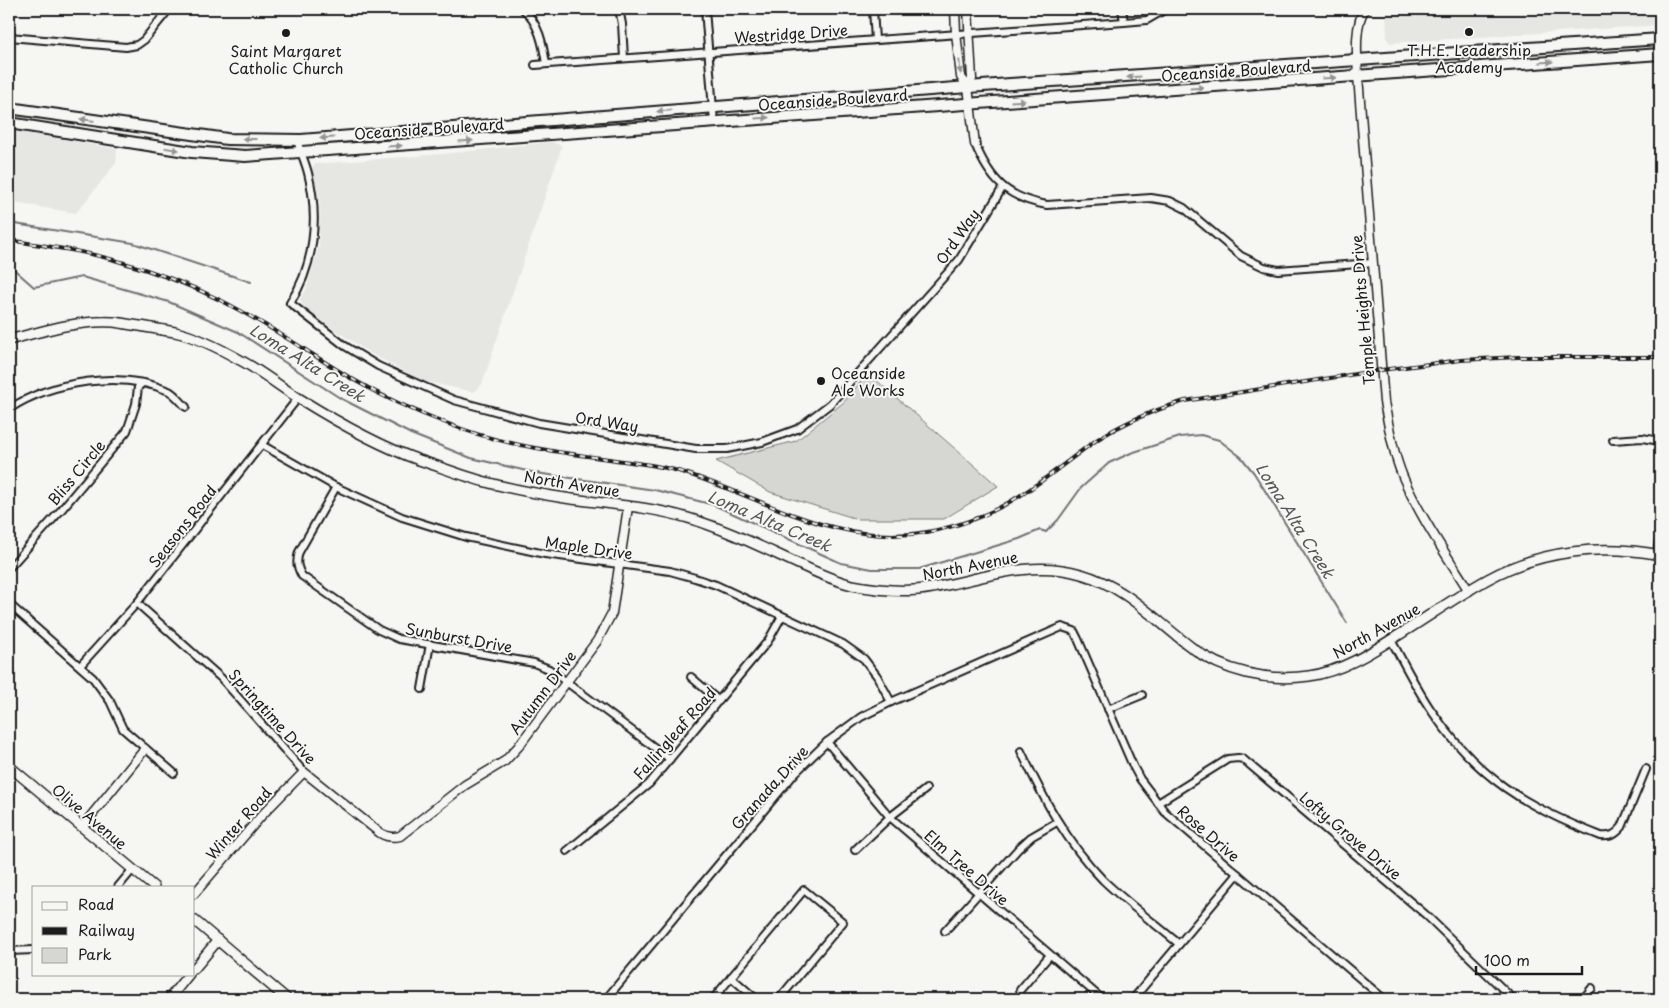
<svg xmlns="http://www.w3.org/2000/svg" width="1669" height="1008" viewBox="0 0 1669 1008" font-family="'Playpen Sans',sans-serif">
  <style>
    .built { fill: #e6e6e2 }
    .green { fill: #d6d6d2; stroke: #797977 }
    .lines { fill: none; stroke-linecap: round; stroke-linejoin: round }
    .stream { stroke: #727271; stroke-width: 2 }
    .minor-casing { stroke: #1c1c1c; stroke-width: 10 }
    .tertiary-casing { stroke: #1c1c1c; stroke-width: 11 }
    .secondary-casing { stroke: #1c1c1c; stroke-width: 12 }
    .primary-casing { stroke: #1c1c1c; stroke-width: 14 }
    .minor { stroke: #f6f6f2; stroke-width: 6 }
    .tertiary { stroke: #f6f6f2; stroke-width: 8 }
    .secondary { stroke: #f6f6f2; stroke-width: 9 }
    .primary { stroke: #f6f6f2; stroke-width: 10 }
    .rail-casing { stroke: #1c1c1c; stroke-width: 4 }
    .rail { stroke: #f6f6f2; stroke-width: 2; stroke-dasharray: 5.5; stroke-linecap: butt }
    .oneway { fill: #949492 }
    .poi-dot { fill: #1c1c1c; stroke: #f6f6f2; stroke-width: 2 }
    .labels { text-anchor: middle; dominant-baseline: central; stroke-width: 4; stroke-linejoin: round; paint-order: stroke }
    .street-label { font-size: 15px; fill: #1c1c1c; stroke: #f6f6f2 }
    .poi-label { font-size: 15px; fill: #1c1c1c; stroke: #f6f6f2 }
    .water-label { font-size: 16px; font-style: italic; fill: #565654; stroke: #f6f6f2 }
  </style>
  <rect width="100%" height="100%" fill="#f6f6f2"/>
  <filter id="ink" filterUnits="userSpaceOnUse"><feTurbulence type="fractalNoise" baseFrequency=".02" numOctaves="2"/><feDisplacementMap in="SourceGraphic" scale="10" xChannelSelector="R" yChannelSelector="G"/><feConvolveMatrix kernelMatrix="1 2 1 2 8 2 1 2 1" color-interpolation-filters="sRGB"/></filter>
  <g filter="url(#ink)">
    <g class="built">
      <polygon points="1386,9 1660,9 1660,25 1390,43 1387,39"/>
      <polygon points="9,130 117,149 116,163 76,213 9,202"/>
      <polygon points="552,142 562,146 482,384 474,392 423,381 370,353 310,313 302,304 300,299 306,290 319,246 320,207 312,169 315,164 442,154"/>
    </g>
    <polygon class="green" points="868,373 998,486 944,519 857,519 770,492 716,461 796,441 844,402"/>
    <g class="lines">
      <g class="stream">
        <polyline points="9,223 133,243 251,282"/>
        <polyline points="9,265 34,287 82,277 169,302 238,332 340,398 411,434 471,458 536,473 655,490 714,505 841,563 872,569 919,569 1019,539 1040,530 1046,532 1058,520 1081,488 1109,463 1131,453 1180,437 1201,435 1219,440 1241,457 1254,473 1347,623"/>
      </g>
      <g class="minor-casing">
        <g id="minor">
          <path d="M 523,9 C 539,23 543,44 546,64"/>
          <polyline points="619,9 622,24 624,58"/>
          <polyline points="705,9 714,122"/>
          <polyline points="873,9 875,40"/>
          <polyline points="1122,9 1124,22"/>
          <polyline points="9,37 126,47 137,45 144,40 169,9"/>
          <polyline points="535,65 1124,22 1147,20 1166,9"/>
          <path d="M 297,140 C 300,151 305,161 308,173 C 319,216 315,265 290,303 L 345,346 L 378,366 L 454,400 L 539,423 L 696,449 L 727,449 L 762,442 L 797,429 L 830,404 L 959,260 L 1003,187"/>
          <path d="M 975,144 C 990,180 1007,198 1047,205 L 1151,198 L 1170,201 L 1184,208 L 1241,256 L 1264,267 L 1278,270 L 1372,263"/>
          <path d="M 9,409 C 52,381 121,370 169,391 C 175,394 181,402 186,407"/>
          <polyline points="1613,440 1642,438 1660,441"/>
          <polyline points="262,445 336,487 402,517 466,537 545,554 670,571 695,578 716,585 843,644 864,659 877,676 891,702"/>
          <path d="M 336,487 L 299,552 C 296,562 297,567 302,576 L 379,630 L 399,639 L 534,663 L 549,669 L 670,759"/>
          <polyline points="1657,554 1660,532"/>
          <polyline points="9,568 62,509 127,431 136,404 138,387 143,383"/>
          <polyline points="137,603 221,678 304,772"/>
          <polyline points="9,604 93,678 110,701 123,729 174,773"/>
          <path d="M 1391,640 C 1404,663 1416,688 1431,710 C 1477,778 1526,807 1601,836 C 1611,837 1615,835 1622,827 L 1646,769"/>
          <polyline points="80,666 137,603 298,398"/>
          <polyline points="691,677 719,701"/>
          <polyline points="422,689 430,644"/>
          <polyline points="1108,709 1142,695"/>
          <polyline points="827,742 890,817 1102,999"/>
          <path d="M 1021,751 C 1043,798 1066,842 1103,880 C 1127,903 1154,923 1179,944"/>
          <polyline points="1158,803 1228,759 1238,758 1243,759 1426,915 1513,999"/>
          <polyline points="855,850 890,817 926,789"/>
          <polyline points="567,851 649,784 768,641 782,616"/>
          <polyline points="118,887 133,869"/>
          <polyline points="945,931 1018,849 1031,837 1057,822"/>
          <polyline points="9,951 34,950"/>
          <polyline points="731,977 756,999"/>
          <polyline points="1020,990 1050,955"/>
          <polyline points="606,999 795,773 827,742 861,717 891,702 1062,627 1074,631 1078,639 1133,766 1140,779 1165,812 1384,999"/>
          <polyline points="713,999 804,890 843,922 779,999"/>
          <polyline points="1133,999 1238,874"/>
          <polyline points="1583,999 1592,988"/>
        </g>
      </g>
      <g class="tertiary-casing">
        <g id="tertiary">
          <polyline points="955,9 956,33 961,77 968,87"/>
          <polyline points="968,9 972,79 968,87 975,144"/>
          <path d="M 1365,9 C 1354,24 1357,57 1358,76 L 1384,402 C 1389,427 1393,453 1403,477 C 1420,517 1446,554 1469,591"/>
          <polyline points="82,827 145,749"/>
          <path d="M 194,894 L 262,815 L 304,772 L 380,833 C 387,837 392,838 400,836 L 465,785 L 505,761 L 518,747 L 597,641 L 612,613 L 628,507"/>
        </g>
      </g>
      <g class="secondary-casing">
        <g id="secondary">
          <path d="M 9,340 C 43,331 78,320 113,322 C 122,323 131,325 140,326 C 151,328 163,330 175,332 C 197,337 221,349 240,360 C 261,371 280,387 300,399 C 337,422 377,445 419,460 C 441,467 463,476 486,482 C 511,489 539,494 565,498 C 605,504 648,506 688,518 C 725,529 759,546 794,562 C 813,571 832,580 852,585 C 878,590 906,593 932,588 C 982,579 1029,559 1081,574 C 1125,586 1155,620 1191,647 C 1223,672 1269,682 1309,676 C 1344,671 1375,650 1405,631 C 1432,614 1459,595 1488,579 C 1541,550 1602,544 1660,555"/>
          <polyline points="9,766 154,887"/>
          <polyline points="194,920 287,999"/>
          <polyline points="194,969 218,940"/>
          <polyline points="169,999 189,974"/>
        </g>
      </g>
      <g class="primary-casing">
        <g id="primary">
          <polyline points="9,108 227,139 301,140 968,87 1660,39"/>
          <polyline points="9,123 192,152 245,156 1660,54"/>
        </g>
      </g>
      <use href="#minor" class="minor"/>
      <use href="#tertiary" class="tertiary"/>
      <use href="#secondary" class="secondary"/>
      <use href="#primary" class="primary"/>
      <g class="rail-casing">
        <path id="rail" d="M 9,240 C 46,246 85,251 121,262 C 156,272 190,285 222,301 C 268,324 310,354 354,380 C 383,397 414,411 446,423 C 495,443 548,451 601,458 C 630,462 661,465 688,474 C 767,500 841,548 927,532 C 961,526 992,514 1021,495 C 1048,478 1072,457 1098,439 C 1125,422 1154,410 1185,401 L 1381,370 L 1461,360 L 1518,357 L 1660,357"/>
      </g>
      <use href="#rail" class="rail"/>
    </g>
    <defs><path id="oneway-solid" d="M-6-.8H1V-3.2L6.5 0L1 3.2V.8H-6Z" transform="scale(1.25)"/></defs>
    <g class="oneway">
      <use href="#oneway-solid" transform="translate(1546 62) rotate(-4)"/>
      <use href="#oneway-solid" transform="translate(960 67) rotate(84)"/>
      <use href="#oneway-solid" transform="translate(1134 77) rotate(176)"/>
      <use href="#oneway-solid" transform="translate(1329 78) rotate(-4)"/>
      <use href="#oneway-solid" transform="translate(1197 88) rotate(-4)"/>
      <use href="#oneway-solid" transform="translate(1018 101) rotate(-4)"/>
      <use href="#oneway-solid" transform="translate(664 111) rotate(175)"/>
      <use href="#oneway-solid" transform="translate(762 118) rotate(-4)"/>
      <use href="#oneway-solid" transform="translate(87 120) rotate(-172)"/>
      <use href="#oneway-solid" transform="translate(327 138) rotate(176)"/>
      <use href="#oneway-solid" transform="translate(249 139) rotate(-180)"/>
      <use href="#oneway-solid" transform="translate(466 141) rotate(-4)"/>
      <use href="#oneway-solid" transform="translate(395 146) rotate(-4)"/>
      <use href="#oneway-solid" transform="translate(172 149) rotate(9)"/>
    </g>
  </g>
  <g class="poi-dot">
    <circle cx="1469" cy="32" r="5"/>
    <circle cx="286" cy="33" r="5"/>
    <circle cx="821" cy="381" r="5"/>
  </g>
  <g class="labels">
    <g class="street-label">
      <text transform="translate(791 33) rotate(-4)">Westridge Drive</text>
      <text transform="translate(1236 70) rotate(-4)">Oceanside Boulevard</text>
      <text transform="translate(833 99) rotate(-4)">Oceanside Boulevard</text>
      <text transform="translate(429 128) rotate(-4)">Oceanside Boulevard</text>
      <text transform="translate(957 236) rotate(-55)">Ord Way</text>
      <text transform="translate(1362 310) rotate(-95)">Temple Heights Drive</text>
      <text transform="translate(607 421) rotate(9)">Ord Way</text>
      <text transform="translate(76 472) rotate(-50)">Bliss Circle</text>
      <text transform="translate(572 483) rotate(9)">North Avenue</text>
      <text transform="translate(182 526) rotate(-52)">Seasons Road</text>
      <text transform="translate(589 547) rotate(8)">Maple Drive</text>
      <text transform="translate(970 565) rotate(-11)">North Avenue</text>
      <text transform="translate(1376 630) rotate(-29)">North Avenue</text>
      <text transform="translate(459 637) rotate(10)">Sunburst Drive</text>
      <text transform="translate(542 692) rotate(-53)">Autumn Drive</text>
      <text transform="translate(273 716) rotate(48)">Springtime Drive</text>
      <text transform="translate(674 733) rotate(-49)">Fallingleaf Road</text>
      <text transform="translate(769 787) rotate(-48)">Granada Drive</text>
      <text transform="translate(90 816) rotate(40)">Olive Avenue</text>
      <text transform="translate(238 823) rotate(-49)">Winter Road</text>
      <text transform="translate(1209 833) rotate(41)">Rose Drive</text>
      <text transform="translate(1351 835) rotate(40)">Lofty Grove Drive</text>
      <text transform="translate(967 867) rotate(41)">Elm Tree Drive</text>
    </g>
    <g class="poi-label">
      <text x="1469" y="49">T.H.E. Leadership<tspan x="1469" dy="17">Academy</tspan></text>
      <text x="286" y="50">Saint Margaret<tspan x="286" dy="17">Catholic Church</tspan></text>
      <text x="831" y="372" text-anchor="start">Oceanside<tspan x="831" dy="17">Ale Works</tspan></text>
    </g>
    <g class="water-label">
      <text transform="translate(308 362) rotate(32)">Loma Alta Creek</text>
      <text transform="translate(770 520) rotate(23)">Loma Alta Creek</text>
      <text transform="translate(1296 520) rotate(58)">Loma Alta Creek</text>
    </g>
  </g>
  <rect width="1669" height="1008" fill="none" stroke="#f6f6f2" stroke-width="30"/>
  <rect x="15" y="15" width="1639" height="978" fill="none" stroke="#1c1c1c" stroke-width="2" filter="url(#ink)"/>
  <rect x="32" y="886" width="162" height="90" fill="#f6f6f2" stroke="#9f9f9c"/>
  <rect x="42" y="902" width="25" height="8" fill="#f6f6f2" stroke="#9f9f9c"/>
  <text x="78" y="910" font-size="15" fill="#1c1c1c">Road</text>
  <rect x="42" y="927" width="25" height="8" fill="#1c1c1c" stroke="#9f9f9c"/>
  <text x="78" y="936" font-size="15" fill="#1c1c1c">Railway</text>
  <rect x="42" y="948" width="25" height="15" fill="#d6d6d2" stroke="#9f9f9c"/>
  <text x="78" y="960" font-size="15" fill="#1c1c1c">Park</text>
  <path d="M1476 966v8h106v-8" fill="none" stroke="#1c1c1c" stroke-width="2.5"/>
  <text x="1484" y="966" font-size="15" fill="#1c1c1c" stroke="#f6f6f2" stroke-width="4" paint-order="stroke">100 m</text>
</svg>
